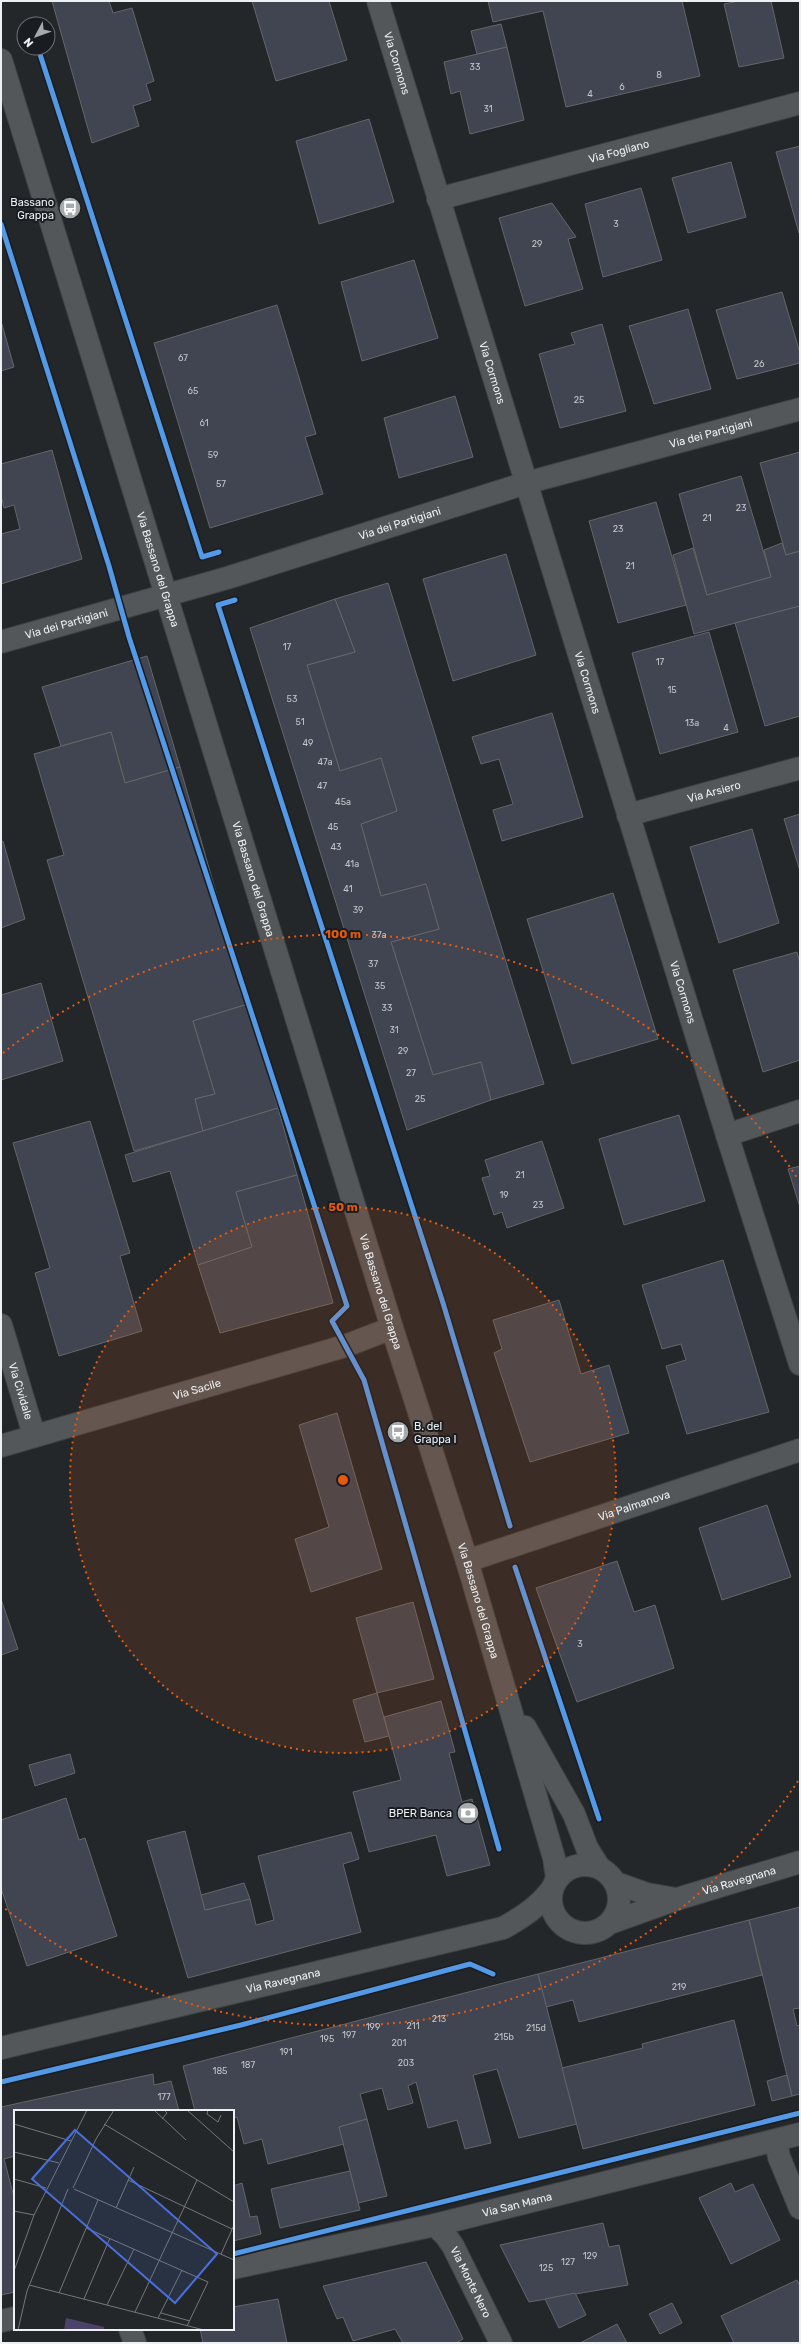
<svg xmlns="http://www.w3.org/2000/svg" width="801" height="2344" viewBox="0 0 801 2344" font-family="Rubik,sans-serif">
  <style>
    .building { fill: #404551; stroke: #646668 }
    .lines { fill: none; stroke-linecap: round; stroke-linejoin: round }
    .street-casing { stroke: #3f4143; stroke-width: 24 }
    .secondary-casing { stroke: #3f4143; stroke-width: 24 }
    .street { stroke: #545759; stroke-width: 22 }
    .secondary { stroke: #545759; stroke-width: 22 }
    .cycleway-casing { stroke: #191d21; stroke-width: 8 }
    .cycleway { stroke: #5399e6; stroke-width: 5 }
    .ring { fill: none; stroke: #e8590c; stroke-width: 2; stroke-dasharray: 2 4 }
    .labels { text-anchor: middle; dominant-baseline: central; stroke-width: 4; stroke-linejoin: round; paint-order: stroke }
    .number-label { font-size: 9px; fill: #c2c6cb }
    .street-label { font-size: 11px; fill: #eef1f4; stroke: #191d21 }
    .poi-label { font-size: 11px; fill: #eef1f4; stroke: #191d21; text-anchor: end }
    .inset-road { fill: none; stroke: #75787a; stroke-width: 1 }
    .view { fill: #476fde; fill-opacity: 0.15; stroke: #476fde; stroke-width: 2 }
    .inset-edge { fill: none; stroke: #eef1f4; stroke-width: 2 }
    .centre { fill: #e8590c; stroke: #191d21; stroke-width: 2 }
    .ring-label { font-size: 12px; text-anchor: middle; font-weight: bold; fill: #e8590c; stroke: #191d21; stroke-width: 4; stroke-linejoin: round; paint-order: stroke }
  </style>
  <rect width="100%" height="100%" fill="#242729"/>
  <g class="building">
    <polygon points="52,1 109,1 113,13 132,8 154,81 146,84 151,100 133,106 139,126 92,143"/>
    <polygon points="252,1 329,1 347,60 276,81"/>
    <polygon points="488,1 682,1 700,76 566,107 543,11 493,22"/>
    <polygon points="739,1 771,1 784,58 739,67 724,4"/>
    <polygon points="501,24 507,47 477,54 471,31"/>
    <polygon points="507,47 524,120 470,134 460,91 451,94 444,62"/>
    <polygon points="369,119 394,202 319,224 296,141"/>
    <polygon points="800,146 800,233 799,233 776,152"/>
    <polygon points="731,162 746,217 688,233 672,178"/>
    <polygon points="641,188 662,260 603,277 585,204"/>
    <polygon points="552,203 576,237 568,239 583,289 525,306 499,218"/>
    <polygon points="414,260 438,338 362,361 341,282"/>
    <polygon points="782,292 800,353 800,363 737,379 716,310"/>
    <polygon points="277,305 316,434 305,437 323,494 210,528 154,343"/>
    <polygon points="688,309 711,389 654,404 629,326"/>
    <polygon points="1,321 14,367 1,371"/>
    <polygon points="602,324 626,411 560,428 539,354 575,344 571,333"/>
    <polygon points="455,396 473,457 399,478 384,418"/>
    <polygon points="52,450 82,559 1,584 1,534 20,529 14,505 4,508 1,495 1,464"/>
    <polygon points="800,452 800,551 786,555 760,463"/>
    <polygon points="741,476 771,577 707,595 679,494"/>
    <polygon points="656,502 686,605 618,623 589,521"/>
    <polygon points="782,543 786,555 800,551 800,606 694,634 673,555 693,548 707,595 771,577 764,550"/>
    <polygon points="506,554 536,655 453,681 423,579"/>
    <polygon points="388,583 544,1084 491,1100 481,1062 433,1075 391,942 439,929 426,884 381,896 361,824 397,811 381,758 340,771 307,665 355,652 335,599"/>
    <polygon points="335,599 355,652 307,665 340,771 381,758 397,811 361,824 381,896 426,884 439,929 391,942 433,1075 481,1062 491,1100 407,1130 250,628"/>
    <polygon points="800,606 800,716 765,726 735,623"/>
    <polygon points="709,632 738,732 660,754 632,653"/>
    <polygon points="147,656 180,767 125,783 111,732 61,746 42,687"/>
    <polygon points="552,713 583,817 502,841 493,810 513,804 499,759 481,764 472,737"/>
    <polygon points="111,732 125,783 180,767 248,1004 193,1021 215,1094 195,1099 203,1131 134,1151 47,860 64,855 34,754"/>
    <polygon points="800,814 800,871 784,819"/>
    <polygon points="752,829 779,923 719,943 690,847"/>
    <polygon points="3,841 25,919 1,928 1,842"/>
    <polygon points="613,893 658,1039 572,1064 527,919"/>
    <polygon points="797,952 800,963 800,1060 763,1072 733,970"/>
    <polygon points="41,983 63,1061 1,1080 1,995"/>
    <polygon points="248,1004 278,1108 203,1131 195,1099 215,1094 193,1021"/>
    <polygon points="278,1108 297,1175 236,1192 252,1247 198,1265 170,1171 133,1182 125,1155"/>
    <polygon points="679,1115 705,1201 624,1225 599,1139"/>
    <polygon points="90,1121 130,1253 120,1256 142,1331 59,1356 35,1273 50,1268 13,1143"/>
    <polygon points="542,1141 564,1208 507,1228 502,1212 494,1215 482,1178 490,1176 485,1160"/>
    <polygon points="800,1166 800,1207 788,1169"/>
    <polygon points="297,1175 333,1303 220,1333 198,1265 252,1247 236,1192"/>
    <polygon points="723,1260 769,1412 687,1434 666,1366 686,1360 681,1344 662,1349 642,1285"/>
    <polygon points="559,1300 581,1374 609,1365 629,1433 530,1462 494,1353 502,1349 493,1320"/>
    <polygon points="337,1413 382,1569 311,1592 295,1539 329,1527 299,1425"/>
    <polygon points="767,1505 791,1577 722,1600 699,1528"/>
    <polygon points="617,1561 634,1612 655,1605 674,1668 577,1702 536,1588"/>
    <polygon points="1,1599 18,1649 1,1655"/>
    <polygon points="413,1602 434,1679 377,1693 356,1618"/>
    <polygon points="377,1693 389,1736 365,1742 353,1700"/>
    <polygon points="441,1701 455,1752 449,1753 462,1802 472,1799 490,1865 447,1876 436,1835 369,1852 353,1792 401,1780 384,1717"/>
    <polygon points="70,1754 75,1773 35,1786 29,1765"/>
    <polygon points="66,1798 79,1840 85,1838 117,1936 27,1966 1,1888 1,1820"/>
    <polygon points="185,1831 205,1910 250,1899 256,1925 274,1920 258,1856 351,1832 359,1859 343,1864 361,1932 188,1978 147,1841"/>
    <polygon points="244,1883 250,1899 205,1910 201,1895"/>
    <polygon points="800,1907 800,2008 793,2009 797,2026 800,2025 800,2094 792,2096 749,1920"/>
    <polygon points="749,1920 762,1975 579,2022 573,2000 546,2007 538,1974"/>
    <polygon points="538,1974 577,2124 519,2138 497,2069 473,2075 491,2143 465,2149 457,2120 428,2128 416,2082 408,2086 413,2103 388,2110 382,2088 360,2094 367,2119 339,2127 344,2144 268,2164 262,2139 244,2144 237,2117 233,2118 233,2111 195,2111 183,2066"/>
    <polygon points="734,2020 755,2105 583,2149 562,2068 643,2048 642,2044"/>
    <polygon points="153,2074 154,2085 171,2081 179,2111 15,2111 15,2156 4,2159 15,2201 15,2292 1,2295 1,2107"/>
    <polygon points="787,2075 792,2096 772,2101 767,2081"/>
    <polygon points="367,2119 387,2196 358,2203 339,2127"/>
    <polygon points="350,2171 360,2210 280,2228 271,2189"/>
    <polygon points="242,2183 250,2217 257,2216 261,2234 233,2241 233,2186"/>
    <polygon points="731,2183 735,2192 753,2184 780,2240 731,2264 699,2198"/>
    <polygon points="603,2223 609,2247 619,2245 628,2285 529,2302 500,2245"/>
    <polygon points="426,2262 463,2339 456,2343 403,2343 395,2329 353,2341 343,2317 337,2319 323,2286"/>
    <polygon points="797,2280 800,2286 800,2343 734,2343 721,2316"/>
    <polygon points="575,2293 586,2315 559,2328 545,2299"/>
    <polygon points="278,2299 287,2343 203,2343 200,2329 233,2329 233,2307"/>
    <polygon points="672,2303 682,2323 660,2334 649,2314"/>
    <polygon points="617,2324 627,2343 580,2343"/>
  </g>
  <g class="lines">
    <g class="street-casing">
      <g id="street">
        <path id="s1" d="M 378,1 L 727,1135 L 800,1364"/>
        <path id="s2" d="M 1,60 L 392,1328 L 467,1561 L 554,1858 L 557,1878"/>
        <path id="s3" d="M 438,199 L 800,103"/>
        <path id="s4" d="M 1,642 L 227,578 L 526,483 L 800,409"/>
        <path id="s5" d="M 628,815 L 800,768"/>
        <polyline points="727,1135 800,1111"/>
        <path id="s6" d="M 1,1325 L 34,1435"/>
        <path id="s7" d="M 1,1446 L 345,1346 L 392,1328"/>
        <path id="s8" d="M 467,1561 L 800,1450"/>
        <polyline points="525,1727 574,1814 587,1848 599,1867"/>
        <polyline points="776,2141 779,2157 800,2208"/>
        <path id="s9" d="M 435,2225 L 446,2236 L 453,2246 L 501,2343"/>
        <polyline points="130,2329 135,2343"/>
      </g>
    </g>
    <g class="secondary-casing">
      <g id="secondary">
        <circle cx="585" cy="1899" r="34"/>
        <polyline points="616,1883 647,1894 676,1899"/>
        <path id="s10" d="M 610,1923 L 677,1899 L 800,1862"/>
        <path id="s11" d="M 1,2048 L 503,1928 C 523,1917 538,1907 552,1889"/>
        <path id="s12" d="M 233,2268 L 435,2225 L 800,2134"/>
        <polyline points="1,2321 15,2318"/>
      </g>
    </g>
    <use href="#street" class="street"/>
    <use href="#secondary" class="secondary"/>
    <g class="cycleway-casing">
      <g id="cycleway">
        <polyline points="38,48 202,557 219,552"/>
        <polyline points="1,224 109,566 129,637 347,1306 332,1321 364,1380 499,1849"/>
        <polyline points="235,600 218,605 443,1303 510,1526"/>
        <polyline points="515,1567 599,1819"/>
        <polyline points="1,2082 241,2025 470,1964 493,1974"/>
        <polyline points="233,2254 800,2113"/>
      </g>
    </g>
    <use href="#cycleway" class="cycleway"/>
  </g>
  <circle cx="343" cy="1480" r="273" fill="#e8590c" fill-opacity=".12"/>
  <g class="ring">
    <circle cx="343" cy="1480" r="273"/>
    <path d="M798 1781A546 546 0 0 1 3 1907M3 1053A546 546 0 0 1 798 1179"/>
  </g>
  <defs>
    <g id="bus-disc" transform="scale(1.15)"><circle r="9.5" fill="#a7aaad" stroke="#191d21"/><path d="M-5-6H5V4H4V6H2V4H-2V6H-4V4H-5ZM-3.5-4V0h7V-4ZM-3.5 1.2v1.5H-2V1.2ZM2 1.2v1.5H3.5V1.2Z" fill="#fff"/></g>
    <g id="bank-disc" transform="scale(1.15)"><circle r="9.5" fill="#a7aaad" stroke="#191d21"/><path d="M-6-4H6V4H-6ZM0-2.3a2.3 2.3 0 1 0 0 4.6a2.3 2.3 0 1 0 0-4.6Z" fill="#fff"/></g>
  </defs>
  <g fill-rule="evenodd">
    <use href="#bus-disc" x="70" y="208"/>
    <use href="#bus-disc" x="398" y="1432"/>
    <use href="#bank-disc" x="468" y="1813"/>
  </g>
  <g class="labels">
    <g class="number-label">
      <text x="475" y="67">33</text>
      <text x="659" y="75">8</text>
      <text x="622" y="87">6</text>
      <text x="590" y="94">4</text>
      <text x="488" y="109">31</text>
      <text x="616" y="224">3</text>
      <text x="537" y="244">29</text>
      <text x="183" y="358">67</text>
      <text x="759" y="364">26</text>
      <text x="193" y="391">65</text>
      <text x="579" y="400">25</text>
      <text x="204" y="423">61</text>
      <text x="213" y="455">59</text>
      <text x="221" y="484">57</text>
      <text x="741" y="508">23</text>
      <text x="707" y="518">21</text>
      <text x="618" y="529">23</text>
      <text x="630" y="566">21</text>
      <text x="287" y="647">17</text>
      <text x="660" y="662">17</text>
      <text x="672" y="690">15</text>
      <text x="292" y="699">53</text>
      <text x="300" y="722">51</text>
      <text x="692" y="723">13a</text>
      <text x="726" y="728">4</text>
      <text x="308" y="743">49</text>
      <text x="325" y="762">47a</text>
      <text x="322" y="786">47</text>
      <text x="343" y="802">45a</text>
      <text x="333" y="827">45</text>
      <text x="336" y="847">43</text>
      <text x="352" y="864">41a</text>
      <text x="348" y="889">41</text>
      <text x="358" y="910">39</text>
      <text x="379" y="935">37a</text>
      <text x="373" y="964">37</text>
      <text x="380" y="986">35</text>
      <text x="387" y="1008">33</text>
      <text x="394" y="1030">31</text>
      <text x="403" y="1051">29</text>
      <text x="411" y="1073">27</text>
      <text x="420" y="1099">25</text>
      <text x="520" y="1175">21</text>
      <text x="504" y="1195">19</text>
      <text x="538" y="1205">23</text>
      <text x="580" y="1644">3</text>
      <text x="679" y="1987">219</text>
      <text x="439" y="2019">213</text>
      <text x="413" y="2026">211</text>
      <text x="373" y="2027">199</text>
      <text x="536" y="2028">215d</text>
      <text x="349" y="2035">197</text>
      <text x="504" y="2037">215b</text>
      <text x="327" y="2039">195</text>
      <text x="399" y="2043">201</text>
      <text x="286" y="2052">191</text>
      <text x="406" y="2063">203</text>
      <text x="248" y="2065">187</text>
      <text x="220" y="2071">185</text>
      <text x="164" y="2097">177</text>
      <text x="590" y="2256">129</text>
      <text x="568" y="2262">127</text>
      <text x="546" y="2268">125</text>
    </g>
    <g class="street-label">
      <text stroke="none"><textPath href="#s1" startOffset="65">Via Cormons</textPath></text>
      <text stroke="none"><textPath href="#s3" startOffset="187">Via Fogliano</textPath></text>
      <text stroke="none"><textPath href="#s1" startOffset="389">Via Cormons</textPath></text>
      <text stroke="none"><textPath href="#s4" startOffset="740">Via dei Partigiani</textPath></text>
      <text stroke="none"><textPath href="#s4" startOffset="416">Via dei Partigiani</textPath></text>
      <text stroke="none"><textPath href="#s2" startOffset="533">Via Bassano del Grappa</textPath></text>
      <text stroke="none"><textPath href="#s4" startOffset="68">Via dei Partigiani</textPath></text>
      <text stroke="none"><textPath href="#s1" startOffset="713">Via Cormons</textPath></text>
      <text stroke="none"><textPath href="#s5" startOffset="89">Via Arsiero</textPath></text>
      <text stroke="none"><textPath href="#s2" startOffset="857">Via Bassano del Grappa</textPath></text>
      <text stroke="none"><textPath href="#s1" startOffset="1037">Via Cormons</textPath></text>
      <text stroke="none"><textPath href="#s2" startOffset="1289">Via Bassano del Grappa</textPath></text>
      <text stroke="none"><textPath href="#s7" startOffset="204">Via Sacile</textPath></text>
      <text stroke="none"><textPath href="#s6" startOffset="69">Via Cividale</textPath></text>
      <text stroke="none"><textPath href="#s8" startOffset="176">Via Palmanova</textPath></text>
      <text stroke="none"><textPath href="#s2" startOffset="1613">Via Bassano del Grappa</textPath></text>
      <text stroke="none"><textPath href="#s10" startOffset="136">Via Ravegnana</textPath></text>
      <text stroke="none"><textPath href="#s11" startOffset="290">Via Ravegnana</textPath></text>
      <text stroke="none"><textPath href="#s12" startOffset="291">Via San Mama</textPath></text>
      <text stroke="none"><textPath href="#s9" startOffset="68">Via Monte Nero</textPath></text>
    </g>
    <g class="poi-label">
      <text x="54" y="202">Bassano<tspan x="54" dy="13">Grappa</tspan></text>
      <text x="414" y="1426" text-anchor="start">B. del<tspan x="414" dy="13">Grappa I</tspan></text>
      <text x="452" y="1813">BPER Banca</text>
    </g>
  </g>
  <g transform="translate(14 2110)">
    <rect width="220" height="220" fill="#242729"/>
    <path d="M 52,208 L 90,217 L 90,220 L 50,220 Z" fill="#4d426a"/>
    <path class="inset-road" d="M 140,0 L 172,30M 173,0 L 220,42M 194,0 L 193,4 L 204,12 L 207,5M 148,9 L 153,3 L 150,0M 0,14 L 57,31M 90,14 L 220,92M 0,42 L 45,53M 0,69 L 32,78M 114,70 L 218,119M 59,78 L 82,29 L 100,0M 60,79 L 220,150M 102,98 L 120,57M 0,101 L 20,105M 72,118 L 194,172 L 173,216M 207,144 L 220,115M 0,161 L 20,105 L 73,0M 15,175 L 190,220M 45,183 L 84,90M 70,189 L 96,128M 93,195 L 120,139M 121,202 L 183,70M 147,203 L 176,211M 144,208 L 168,160M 4,220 L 13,181 L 54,79"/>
    <path class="view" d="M 61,20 L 203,144 L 161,193 L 18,69 Z"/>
    <rect width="220" height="220" class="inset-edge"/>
  </g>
  <circle cx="343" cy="1480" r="6" class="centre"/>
  <g class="ring-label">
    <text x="343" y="938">100 m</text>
    <text x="343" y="1211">50 m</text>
  </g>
  <rect width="801" height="2344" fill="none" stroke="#eef1f4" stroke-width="4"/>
  <g transform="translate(36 36) rotate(229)"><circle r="19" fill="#191d21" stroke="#6e7275"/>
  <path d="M0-3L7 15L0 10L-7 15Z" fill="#a7aaad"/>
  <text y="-6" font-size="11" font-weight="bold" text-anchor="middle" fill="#eef1f4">N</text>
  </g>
</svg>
